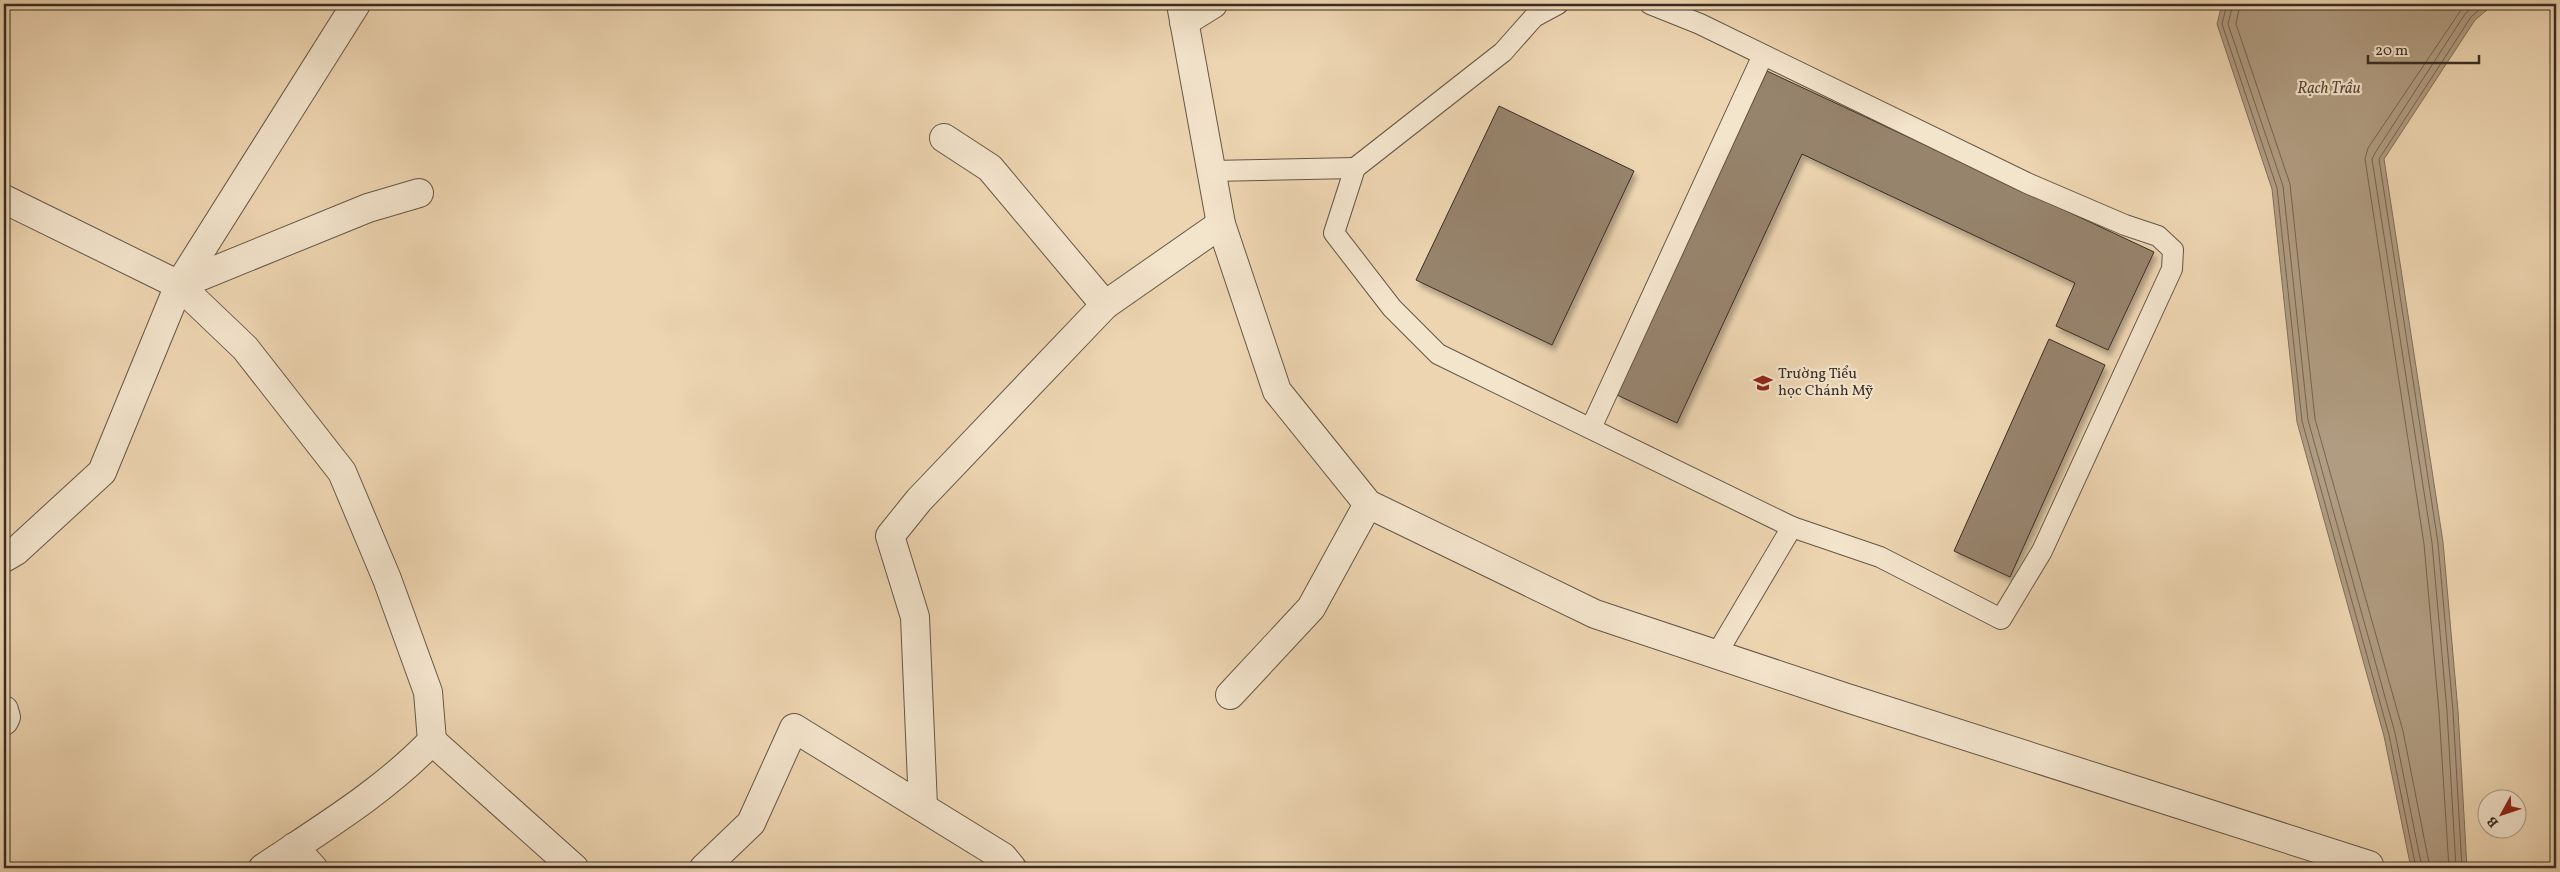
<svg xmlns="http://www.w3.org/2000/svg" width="2560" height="872" viewBox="0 0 2560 872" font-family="Vollkorn,serif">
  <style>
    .water { fill: #b09c81; stroke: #80705c }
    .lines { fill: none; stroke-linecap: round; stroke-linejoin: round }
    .shore { stroke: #746452; stroke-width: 1 }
    .building { fill: #97846d; stroke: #392d24; filter: url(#shadow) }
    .service-casing { stroke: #665747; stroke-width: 22 }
    .minor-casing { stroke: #665747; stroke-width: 30 }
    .service { stroke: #f3e4cc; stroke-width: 20 }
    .minor { stroke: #f3e4cc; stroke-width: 28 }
    .labels { text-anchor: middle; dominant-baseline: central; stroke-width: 4.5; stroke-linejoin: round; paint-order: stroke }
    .poi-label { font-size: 15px; fill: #392d24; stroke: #f3e4cc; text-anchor: start }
    .water-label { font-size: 16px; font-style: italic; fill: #57493b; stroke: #f3e4cc }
  </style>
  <defs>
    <filter id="shadow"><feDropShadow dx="3" dy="5.5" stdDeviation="2.5" flood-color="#0004"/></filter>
  </defs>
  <rect width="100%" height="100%" fill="#edd5b1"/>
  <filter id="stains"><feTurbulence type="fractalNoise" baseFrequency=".004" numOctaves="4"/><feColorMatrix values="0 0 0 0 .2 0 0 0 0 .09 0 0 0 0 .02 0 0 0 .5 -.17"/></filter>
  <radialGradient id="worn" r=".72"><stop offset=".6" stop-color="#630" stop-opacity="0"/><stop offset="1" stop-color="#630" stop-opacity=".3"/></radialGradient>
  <polygon class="water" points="2222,4 2494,4 2475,20 2384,159 2443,542 2458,711 2467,868 2411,868 2384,736 2297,422 2272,189 2217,24"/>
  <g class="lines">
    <g class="shore">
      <polyline points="2227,4 2222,24 2277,188 2302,421 2389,735 2416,868"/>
      <polyline points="2233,4 2228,24 2283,186 2308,420 2395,733 2422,868"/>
      <polyline points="2240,4 2236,24 2290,184 2315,419 2403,731 2430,868"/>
      <polyline points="2449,868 2439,712 2424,544 2365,159 2368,148 2465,4"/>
      <polyline points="2456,868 2447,711 2432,543 2372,159 2375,153 2465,14 2476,4"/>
      <polyline points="2462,868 2453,711 2438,543 2379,159 2471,17 2486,4"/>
    </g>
  </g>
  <g class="building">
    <polygon points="1767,71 2154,252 2108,350 2056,326 2075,283 1802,154 1677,423 1617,395"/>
    <polygon points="1499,106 1634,171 1552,345 1416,280"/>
    <polygon points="2049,339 2105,365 2010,577 1954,551"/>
  </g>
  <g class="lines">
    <g class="service-casing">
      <g id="service">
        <polyline points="1558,4 1534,17 1503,52 1355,168 1334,233 1392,308 1438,354 1792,527 1716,655"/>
        <polyline points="1650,4 1700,24 2027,183 2125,225 2158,236 2173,250 2172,269 2042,551 2001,619 1880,557 1792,527"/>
        <polyline points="1211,171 1355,168"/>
        <polyline points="1591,428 1763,55"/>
      </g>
    </g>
    <g class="minor-casing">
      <g id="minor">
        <polyline points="1181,4 1221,224 1277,391 1368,504 1595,614 1844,697 2369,865"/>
        <polyline points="1184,22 1213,4"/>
        <polyline points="944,138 990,168 1105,305"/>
        <path d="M 4,199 L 179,285 L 245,348 L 342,472 L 387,579 L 428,692 L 432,741 C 383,792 321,829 263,868"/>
        <polyline points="179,285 356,4"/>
        <polyline points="4,558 16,551 102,472 179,285 368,208 419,193"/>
        <polyline points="1230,695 1311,608 1368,504"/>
        <polyline points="4,710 6,717 4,721"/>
        <polyline points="432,741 574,868"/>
        <polyline points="923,806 915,617 890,536 919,500 1105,305 1221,224"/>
        <polyline points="294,847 313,868"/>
        <polyline points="704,868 751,823 794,728 1003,857 1012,868"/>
      </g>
    </g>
    <use href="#service" class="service"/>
    <use href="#minor" class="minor"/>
  </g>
  <defs>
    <g id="school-bare" transform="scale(1.5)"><path d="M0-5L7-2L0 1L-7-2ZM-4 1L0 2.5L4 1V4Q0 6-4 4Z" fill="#8f2418" stroke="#f3e4cc" stroke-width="2.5" paint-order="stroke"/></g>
  </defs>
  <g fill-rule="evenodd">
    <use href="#school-bare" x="1763" y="383"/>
  </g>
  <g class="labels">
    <g class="poi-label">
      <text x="1778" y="374">Trường Tiểu<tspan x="1778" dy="17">học Chánh Mỹ</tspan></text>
    </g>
    <g class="water-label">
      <text x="2329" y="89">Rạch Trầu</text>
    </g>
  </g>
  <rect width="2560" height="872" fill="none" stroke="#edd5b1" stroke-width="20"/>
  <rect x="5" y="5" width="2550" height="862" fill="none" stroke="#392d24" stroke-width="2.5"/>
  <rect x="10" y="10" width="2540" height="852" fill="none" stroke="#392d24"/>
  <g transform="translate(2502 814) rotate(230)"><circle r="24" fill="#f3e4cc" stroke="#a99b89"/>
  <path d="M0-4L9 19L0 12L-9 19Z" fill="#8f2418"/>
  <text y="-8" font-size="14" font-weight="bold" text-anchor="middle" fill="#392d24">B</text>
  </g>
  <path d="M2368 55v8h111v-8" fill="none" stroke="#392d24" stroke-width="2.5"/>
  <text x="2375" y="55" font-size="15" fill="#392d24" stroke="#f3e4cc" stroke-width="4" paint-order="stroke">20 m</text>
  <rect width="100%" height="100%" filter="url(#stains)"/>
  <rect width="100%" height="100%" fill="url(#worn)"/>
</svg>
